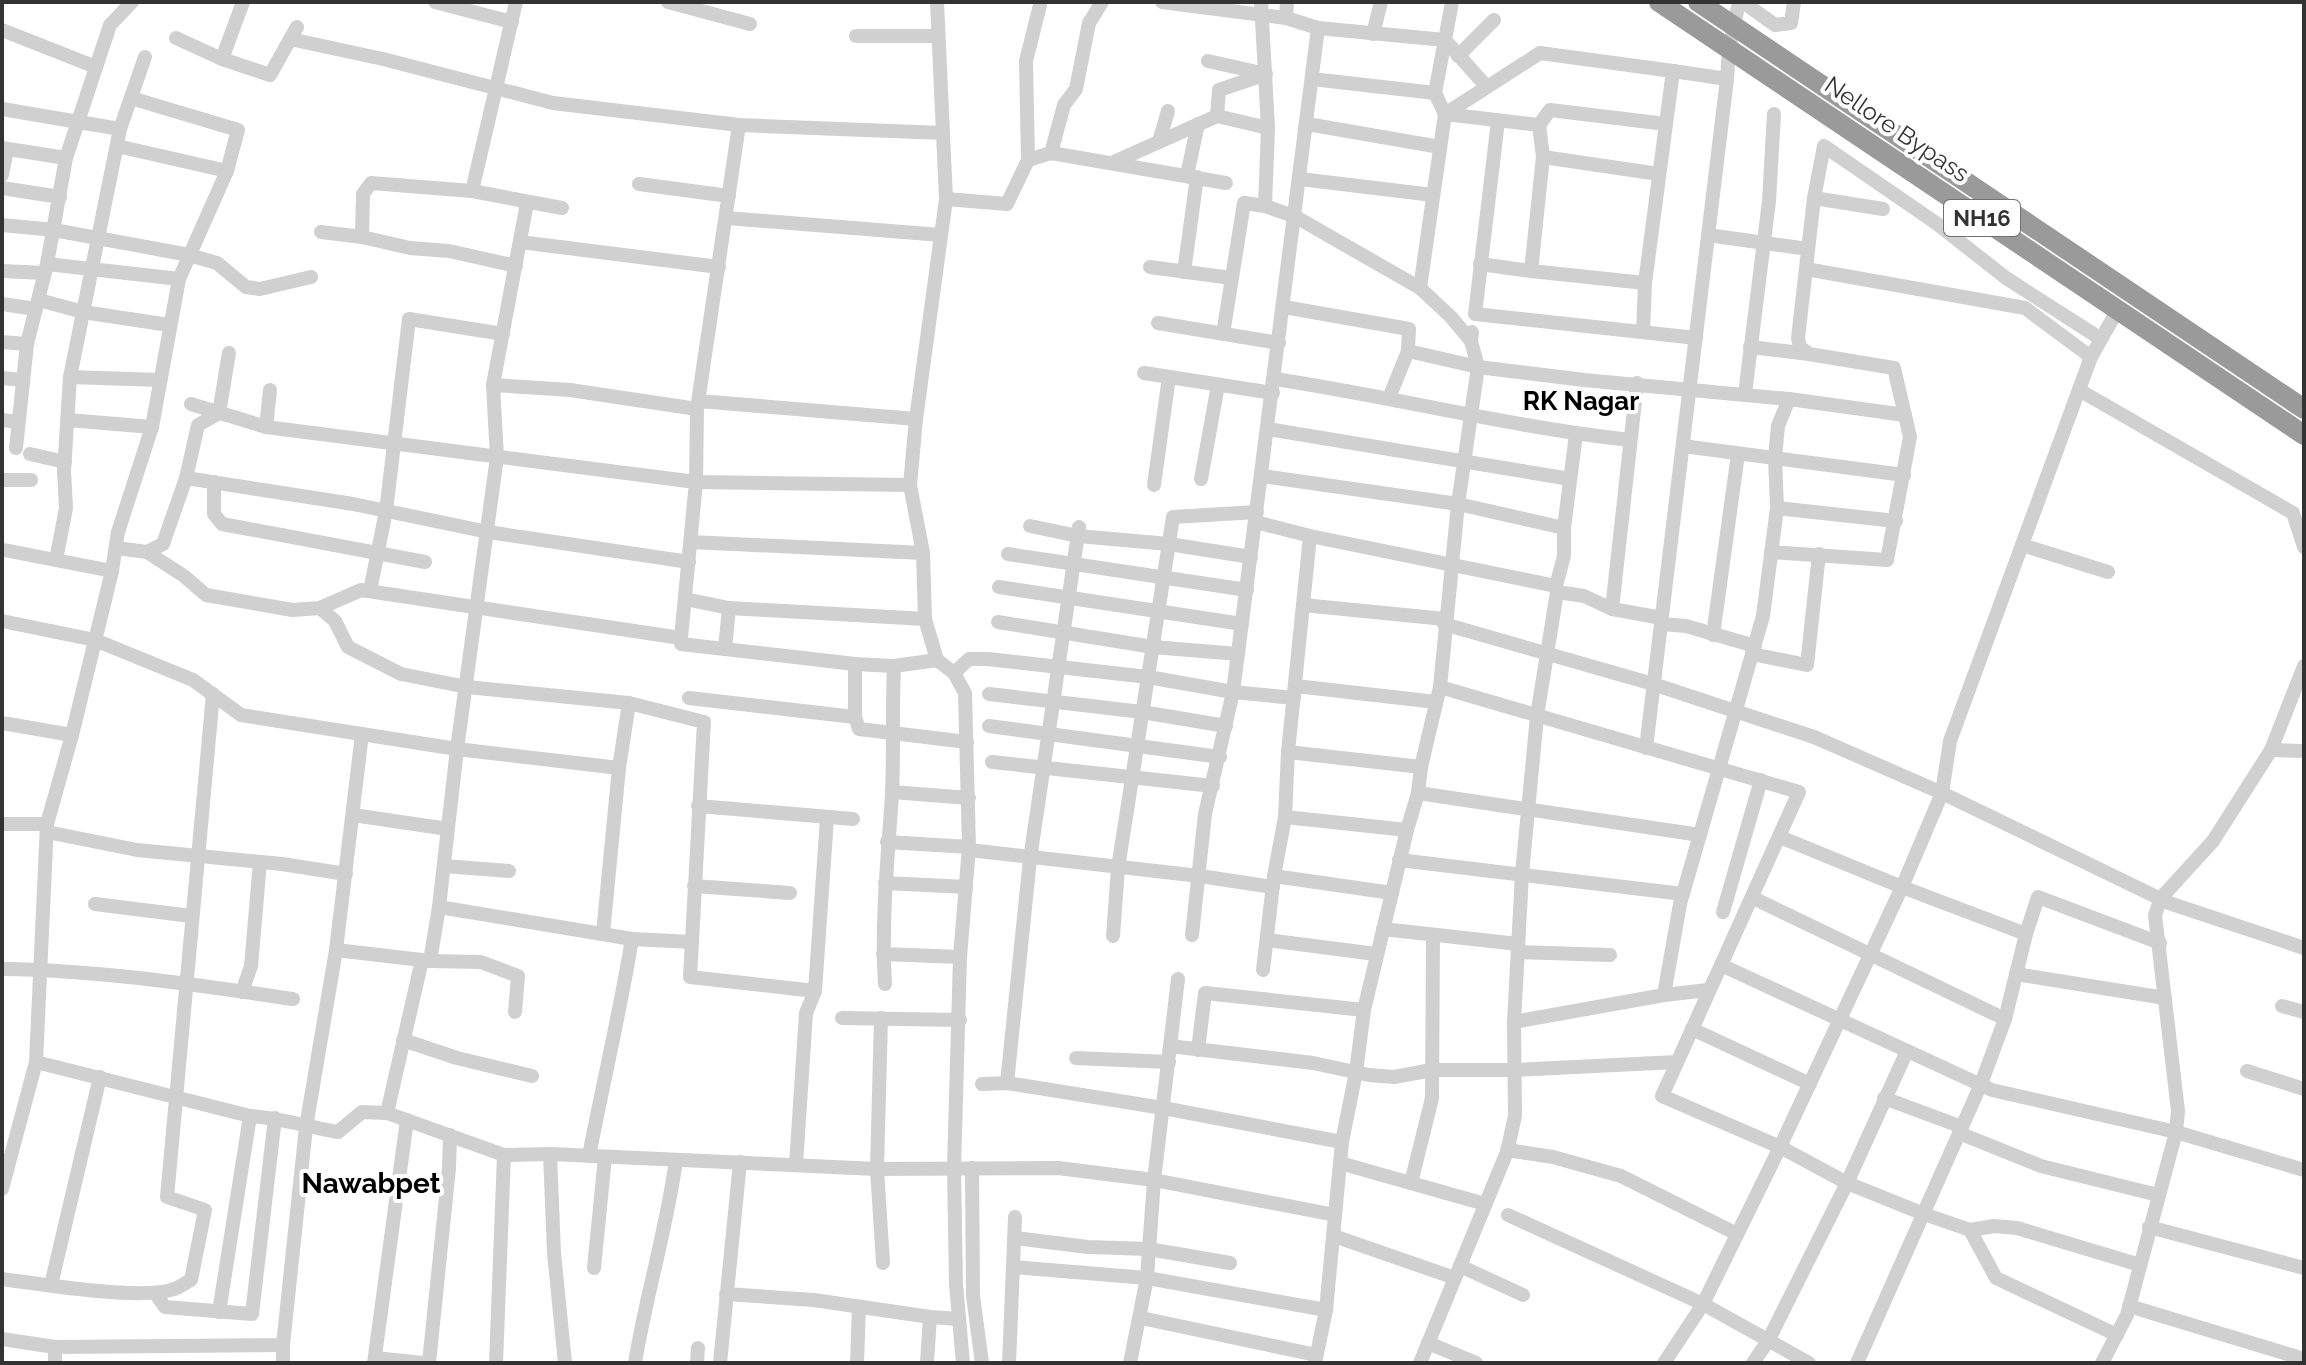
<svg xmlns="http://www.w3.org/2000/svg" width="2306" height="1365" viewBox="0 0 2306 1365" font-family="Raleway,sans-serif">
  <style>
    .lines { fill: none; stroke-linecap: round; stroke-linejoin: round }
    .minor { stroke: #d0d0d0; stroke-width: 14 }
    .highway { stroke: #9a9a9a; stroke-width: 20 }
    .labels { text-anchor: middle; dominant-baseline: central; stroke-width: 8; stroke-linejoin: round; paint-order: stroke }
    .shield { fill: #fff; stroke: #707070; stroke-width: 2 }
    .shield-label { font-size: 22px; font-weight: bold; fill: #333 }
    .street-label { font-size: 24px; fill: #333; stroke: #fff }
    .neighbourhood-label { font-size: 26px; font-weight: bold; fill: #000; stroke: #fff }
    .quarter-label { font-size: 28px; font-weight: bold; fill: #000; stroke: #fff }
  </style>
  <rect width="100%" height="100%" fill="#fff"/>
  <g class="lines">
    <g class="minor">
      <polyline points="435,2 512,22"/>
      <polyline points="668,2 750,24"/>
      <polyline points="937,2 946,199 916,419 910,485 923,553 925,619 937,660 954,673 965,693 969,847 960,957 954,1168 956,1284 963,1363"/>
      <polyline points="1162,2 1286,18 1287,2"/>
      <polyline points="1261,2 1268,128 1265,206"/>
      <polyline points="1452,2 1445,40 1486,86"/>
      <polyline points="1743,2 1775,25 1791,23 1794,2"/>
      <polyline points="1286,18 1318,28"/>
      <polyline points="2,30 96,67"/>
      <polyline points="1373,34 1381,2"/>
      <polyline points="856,36 938,36"/>
      <polyline points="176,38 222,59 270,75 297,27"/>
      <polyline points="290,39 383,59 553,103 739,125 943,133"/>
      <polyline points="1458,56 1494,20"/>
      <polyline points="222,59 243,2"/>
      <polyline points="1208,61 1266,74 1219,90 1217,116"/>
      <polyline points="1312,79 1435,93 1445,114 1540,53 1673,71"/>
      <polyline points="1727,79 1729,49 1739,2"/>
      <polyline points="2,109 120,129"/>
      <polyline points="1498,121 1475,314 1696,338"/>
      <polyline points="1307,124 1440,147"/>
      <polyline points="1539,125 1550,110 1666,124"/>
      <polyline points="1159,142 1168,111"/>
      <polyline points="117,146 227,171"/>
      <polyline points="2,148 66,158"/>
      <polyline points="1051,153 1064,105 1076,89 1089,23 1102,2"/>
      <polyline points="1543,157 1659,174"/>
      <polyline points="1028,160 1051,153 1226,183"/>
      <polyline points="1114,162 1217,116 1268,128"/>
      <polyline points="2,175 7,149"/>
      <polyline points="1187,175 1198,124"/>
      <polyline points="1300,179 1433,195"/>
      <polyline points="639,184 729,196"/>
      <polyline points="2,188 60,197"/>
      <polyline points="472,191 516,2"/>
      <polyline points="1814,198 1883,209"/>
      <polyline points="946,199 1007,204 1028,160 1026,61 1040,5"/>
      <polyline points="726,218 941,235"/>
      <polyline points="2,225 54,230 189,255 217,263 246,287 260,289 311,277"/>
      <polyline points="321,232 362,237 410,248 449,251 516,266"/>
      <polyline points="1708,235 1808,249"/>
      <polyline points="362,237 363,194 371,183 472,191 562,208"/>
      <polyline points="520,242 719,267"/>
      <polyline points="47,264 179,279"/>
      <polyline points="1480,264 1531,271"/>
      <polyline points="1150,267 1231,278"/>
      <polyline points="1806,269 2025,308 2091,357"/>
      <polyline points="2,271 44,273"/>
      <polyline points="1184,272 1197,177"/>
      <polyline points="1645,283 1673,71 1727,79 1646,748"/>
      <polyline points="1420,288 1445,114 1539,125 1543,157 1531,271 1645,283 1643,332"/>
      <polyline points="39,300 83,312 169,325"/>
      <polyline points="2,304 36,309"/>
      <polyline points="1284,307 1409,329 1408,351 1478,367 1471,341 1472,332"/>
      <polyline points="1158,323 1279,343"/>
      <polyline points="1223,334 1244,203 1265,206 1296,217 1420,288 1451,317 1471,341"/>
      <polyline points="2,342 27,344"/>
      <polyline points="1750,347 1809,354"/>
      <polyline points="1144,373 1273,393"/>
      <polyline points="70,377 160,380"/>
      <polyline points="2,378 22,380"/>
      <path d="M 1275,379 C 1394,397 1511,427 1630,440"/>
      <polyline points="493,385 570,390 697,409"/>
      <polyline points="2079,390 2293,513 2304,547"/>
      <polyline points="1745,394 1769,201 1774,114"/>
      <polyline points="1389,398 1408,351"/>
      <polyline points="1789,399 1905,415"/>
      <polyline points="699,401 916,419"/>
      <polyline points="191,404 266,427 696,482 910,485"/>
      <polyline points="2,420 18,422"/>
      <polyline points="68,420 152,427"/>
      <polyline points="266,427 270,390"/>
      <polyline points="1268,429 1570,479"/>
      <polyline points="1683,446 1904,475"/>
      <polyline points="16,448 27,344 47,264 66,158 110,25 132,2"/>
      <polyline points="30,454 65,462"/>
      <polyline points="1262,476 1458,504 1564,528"/>
      <polyline points="186,478 198,425 219,413 229,353"/>
      <polyline points="1201,479 1218,385"/>
      <polyline points="2,480 31,480"/>
      <polyline points="214,482 214,514 222,524 425,562"/>
      <polyline points="1154,485 1169,377"/>
      <polyline points="1777,508 1896,521"/>
      <polyline points="1256,522 1310,536 1556,586"/>
      <polyline points="1030,526 1078,536 1169,544 1251,557"/>
      <polyline points="691,542 923,553"/>
      <polyline points="2022,545 2108,572"/>
      <polyline points="116,548 147,552 184,576 206,595 293,610 320,608 361,590 681,638 681,644 855,664 894,666 937,660"/>
      <polyline points="4,550 112,571"/>
      <polyline points="147,552 163,544 186,478 353,504 488,532 689,562"/>
      <polyline points="1771,552 1887,560 1910,437 1894,368 1809,354 1800,347 1798,338 1814,198 1824,146 1936,223 2006,278 2101,339"/>
      <polyline points="1008,554 1247,590"/>
      <polyline points="56,560 66,508 64,471 70,377 120,129 145,57"/>
      <polyline points="999,587 1242,624"/>
      <polyline points="370,591 386,511 409,319 503,334"/>
      <polyline points="1557,592 1584,596 1612,609 1662,618"/>
      <polyline points="685,599 729,608 925,619"/>
      <polyline points="1303,605 1445,619"/>
      <polyline points="320,608 335,621 348,647 401,674 467,687 629,703 704,722 690,977 815,991"/>
      <polyline points="1612,609 1637,383"/>
      <polyline points="2,621 95,640 193,680 241,715 457,749 619,768"/>
      <polyline points="998,622 1153,647 1238,654"/>
      <polyline points="1444,624 1653,684 1814,737 1942,793 2169,903 2304,948"/>
      <polyline points="1661,624 1686,626 1755,646"/>
      <polyline points="1713,635 1738,454"/>
      <polyline points="681,638 696,482 697,409 739,125"/>
      <polyline points="725,649 729,608"/>
      <polyline points="1752,654 1807,665 1819,554"/>
      <polyline points="855,664 855,717 859,729 967,742"/>
      <polyline points="954,673 969,659 988,659 1148,677 1233,692 1294,698"/>
      <polyline points="1296,686 1436,702"/>
      <polyline points="1440,687 1799,792 1662,1096 1780,1147 1847,1183 1924,1214 1970,1230 1994,1226 2017,1228 2140,1265"/>
      <polyline points="989,694 1142,712 1226,726"/>
      <polyline points="689,698 855,717"/>
      <polyline points="2,723 72,735"/>
      <polyline points="989,726 1220,757"/>
      <polyline points="2271,750 2304,751"/>
      <polyline points="1288,752 1421,767"/>
      <polyline points="992,762 1213,786"/>
      <polyline points="892,792 969,798"/>
      <polyline points="1418,793 1700,835"/>
      <polyline points="698,806 853,819"/>
      <polyline points="353,815 448,829"/>
      <polyline points="1285,817 1407,830"/>
      <polyline points="2,824 47,824"/>
      <polyline points="47,832 137,850 282,864 346,874"/>
      <polyline points="1780,837 1902,887 2026,934"/>
      <polyline points="887,842 969,847"/>
      <polyline points="969,850 1200,876 1273,887"/>
      <polyline points="1399,860 1683,894"/>
      <polyline points="444,866 509,871"/>
      <polyline points="1274,876 1392,893"/>
      <polyline points="885,883 966,887"/>
      <polyline points="694,886 790,893"/>
      <polyline points="1753,898 2005,1019"/>
      <polyline points="95,904 191,916"/>
      <polyline points="439,907 632,939 692,942"/>
      <polyline points="1723,912 1761,780"/>
      <polyline points="1383,929 1518,944"/>
      <polyline points="603,933 619,768 629,703"/>
      <polyline points="1192,935 1205,814 1233,692 1318,28 1445,40 1435,93"/>
      <polyline points="1113,936 1118,868 1173,517 1257,512"/>
      <polyline points="1267,940 1376,954"/>
      <polyline points="336,950 430,961 481,962 518,976 515,1012"/>
      <polyline points="1518,952 1610,955"/>
      <polyline points="883,954 960,957"/>
      <polyline points="430,961 439,907 457,749 497,457 493,385 527,203"/>
      <polyline points="1721,965 1992,1090 2176,1132 2304,1170"/>
      <path d="M 2,969 C 99,970 197,985 293,999"/>
      <polyline points="1263,970 1274,876 1285,817 1288,752 1310,536"/>
      <polyline points="2016,974 2165,998"/>
      <path d="M 885,984 C 881,920 888,857 892,794 C 894,752 892,708 894,666"/>
      <polyline points="242,992 251,966 260,862"/>
      <polyline points="2282,1006 2304,1012"/>
      <polyline points="842,1018 960,1020"/>
      <polyline points="881,1018 877,1169 883,1263"/>
      <polyline points="1514,1022 1664,995 1708,990"/>
      <polyline points="1692,1029 1810,1084"/>
      <polyline points="403,1040 457,1058 532,1076"/>
      <polyline points="1170,1046 1313,1063 1369,1075 1394,1077 1432,1070 1514,1070 1677,1062"/>
      <polyline points="1198,1050 1205,993 1364,1010"/>
      <polyline points="1076,1058 1169,1062"/>
      <path d="M 36,1062 L 250,1116 C 280,1118 308,1127 338,1132 L 362,1112 L 387,1113 L 504,1155 L 550,1154 L 877,1169 L 1058,1168 L 1154,1180 L 1335,1215"/>
      <polyline points="2247,1071 2304,1089"/>
      <polyline points="1007,1083 1030,859 1079,527"/>
      <polyline points="982,1084 1007,1083 1163,1108 1342,1142"/>
      <polyline points="1884,1098 1962,1127"/>
      <polyline points="387,1113 422,960"/>
      <polyline points="1959,1133 2041,1166 2158,1195"/>
      <polyline points="1507,1150 1553,1157 1621,1176 1737,1234"/>
      <polyline points="550,1154 554,1253 565,1363"/>
      <path d="M 589,1156 C 603,1083 620,1012 632,939"/>
      <polyline points="1340,1163 1485,1204"/>
      <polyline points="796,1165 806,1013 815,991 827,818"/>
      <polyline points="972,1168 973,1296 982,1363"/>
      <polyline points="1411,1183 1432,1098 1433,935"/>
      <polyline points="2,1189 36,1062 47,824 72,735 112,571 118,532 152,427 179,279 227,171 238,130 131,98"/>
      <polyline points="1508,1215 1703,1304 1809,1363"/>
      <polyline points="2149,1227 2304,1268"/>
      <polyline points="1970,1230 1996,1278 2117,1335"/>
      <polyline points="1334,1236 1455,1278"/>
      <polyline points="1015,1238 1088,1247 1149,1249 1230,1263"/>
      <polyline points="1460,1266 1523,1295"/>
      <polyline points="1014,1267 1147,1278 1326,1310"/>
      <polyline points="594,1268 605,1157"/>
      <path d="M 2,1279 C 40,1284 142,1301 174,1289 C 180,1287 185,1283 191,1280 L 205,1210 L 167,1197 L 213,694"/>
      <polyline points="51,1285 100,1077"/>
      <polyline points="155,1293 165,1307 252,1314 275,1118"/>
      <polyline points="726,1294 814,1300 930,1317 959,1319"/>
      <polyline points="2129,1306 2304,1359"/>
      <polyline points="219,1312 250,1116"/>
      <polyline points="1141,1318 1316,1355"/>
      <polyline points="2,1339 55,1347 55,1363"/>
      <polyline points="1428,1343 1476,1363"/>
      <polyline points="55,1347 283,1345 306,1127 336,950 362,734"/>
      <polyline points="375,1358 423,1363"/>
      <polyline points="283,1363 283,1345"/>
      <polyline points="374,1363 407,1120"/>
      <polyline points="429,1363 449,1168 450,1135"/>
      <polyline points="496,1363 504,1155"/>
      <path d="M 635,1363 C 646,1295 667,1228 676,1160"/>
      <polyline points="697,1363 698,1348"/>
      <polyline points="720,1363 740,1162"/>
      <polyline points="857,1363 859,1307"/>
      <polyline points="927,1363 930,1317"/>
      <polyline points="1009,1363 1015,1217"/>
      <polyline points="1130,1363 1147,1278 1154,1180 1178,979"/>
      <polyline points="1315,1363 1326,1310 1342,1142 1356,1072 1364,1010 1407,830 1418,793 1421,767 1440,687 1458,504 1478,367 1584,380 1789,399 1778,426 1775,457 1777,508 1763,616 1680,904 1664,995"/>
      <polyline points="1420,1363 1507,1152 1515,1116 1514,1022 1522,874 1537,716 1557,592 1556,586 1564,556 1564,528 1576,434"/>
      <polyline points="1664,1363 1703,1304 1780,1147 1902,887 1942,793 1950,741 2091,357 2117,311"/>
      <polyline points="1753,1363 1768,1341 1847,1183 1907,1051"/>
      <polyline points="1857,1363 1981,1084 2005,1019 2026,934 2038,897 2160,943"/>
      <polyline points="2102,1363 2127,1315 2176,1132 2178,1111 2155,915 2161,898 2213,841 2271,750 2304,666"/>
    </g>
    <g class="highway">
      <polyline points="1659,2 2304,435"/>
      <polyline points="1698,2 2304,409"/>
    </g>
  </g>
  <g class="labels">
    <rect class="shield" x="1944" y="200" width="76" height="36" rx="6"/>
    <g class="shield-label">
      <text x="1982" y="218">NH16</text>
    </g>
    <g class="street-label">
      <text transform="translate(1897 129) rotate(34)">Nellore Bypass</text>
    </g>
    <g class="neighbourhood-label">
      <text x="1581" y="401">RK Nagar</text>
    </g>
    <g class="quarter-label">
      <text x="371" y="1183">Nawabpet</text>
    </g>
  </g>
  <rect width="2306" height="1365" fill="none" stroke="#333333" stroke-width="8"/>
</svg>
